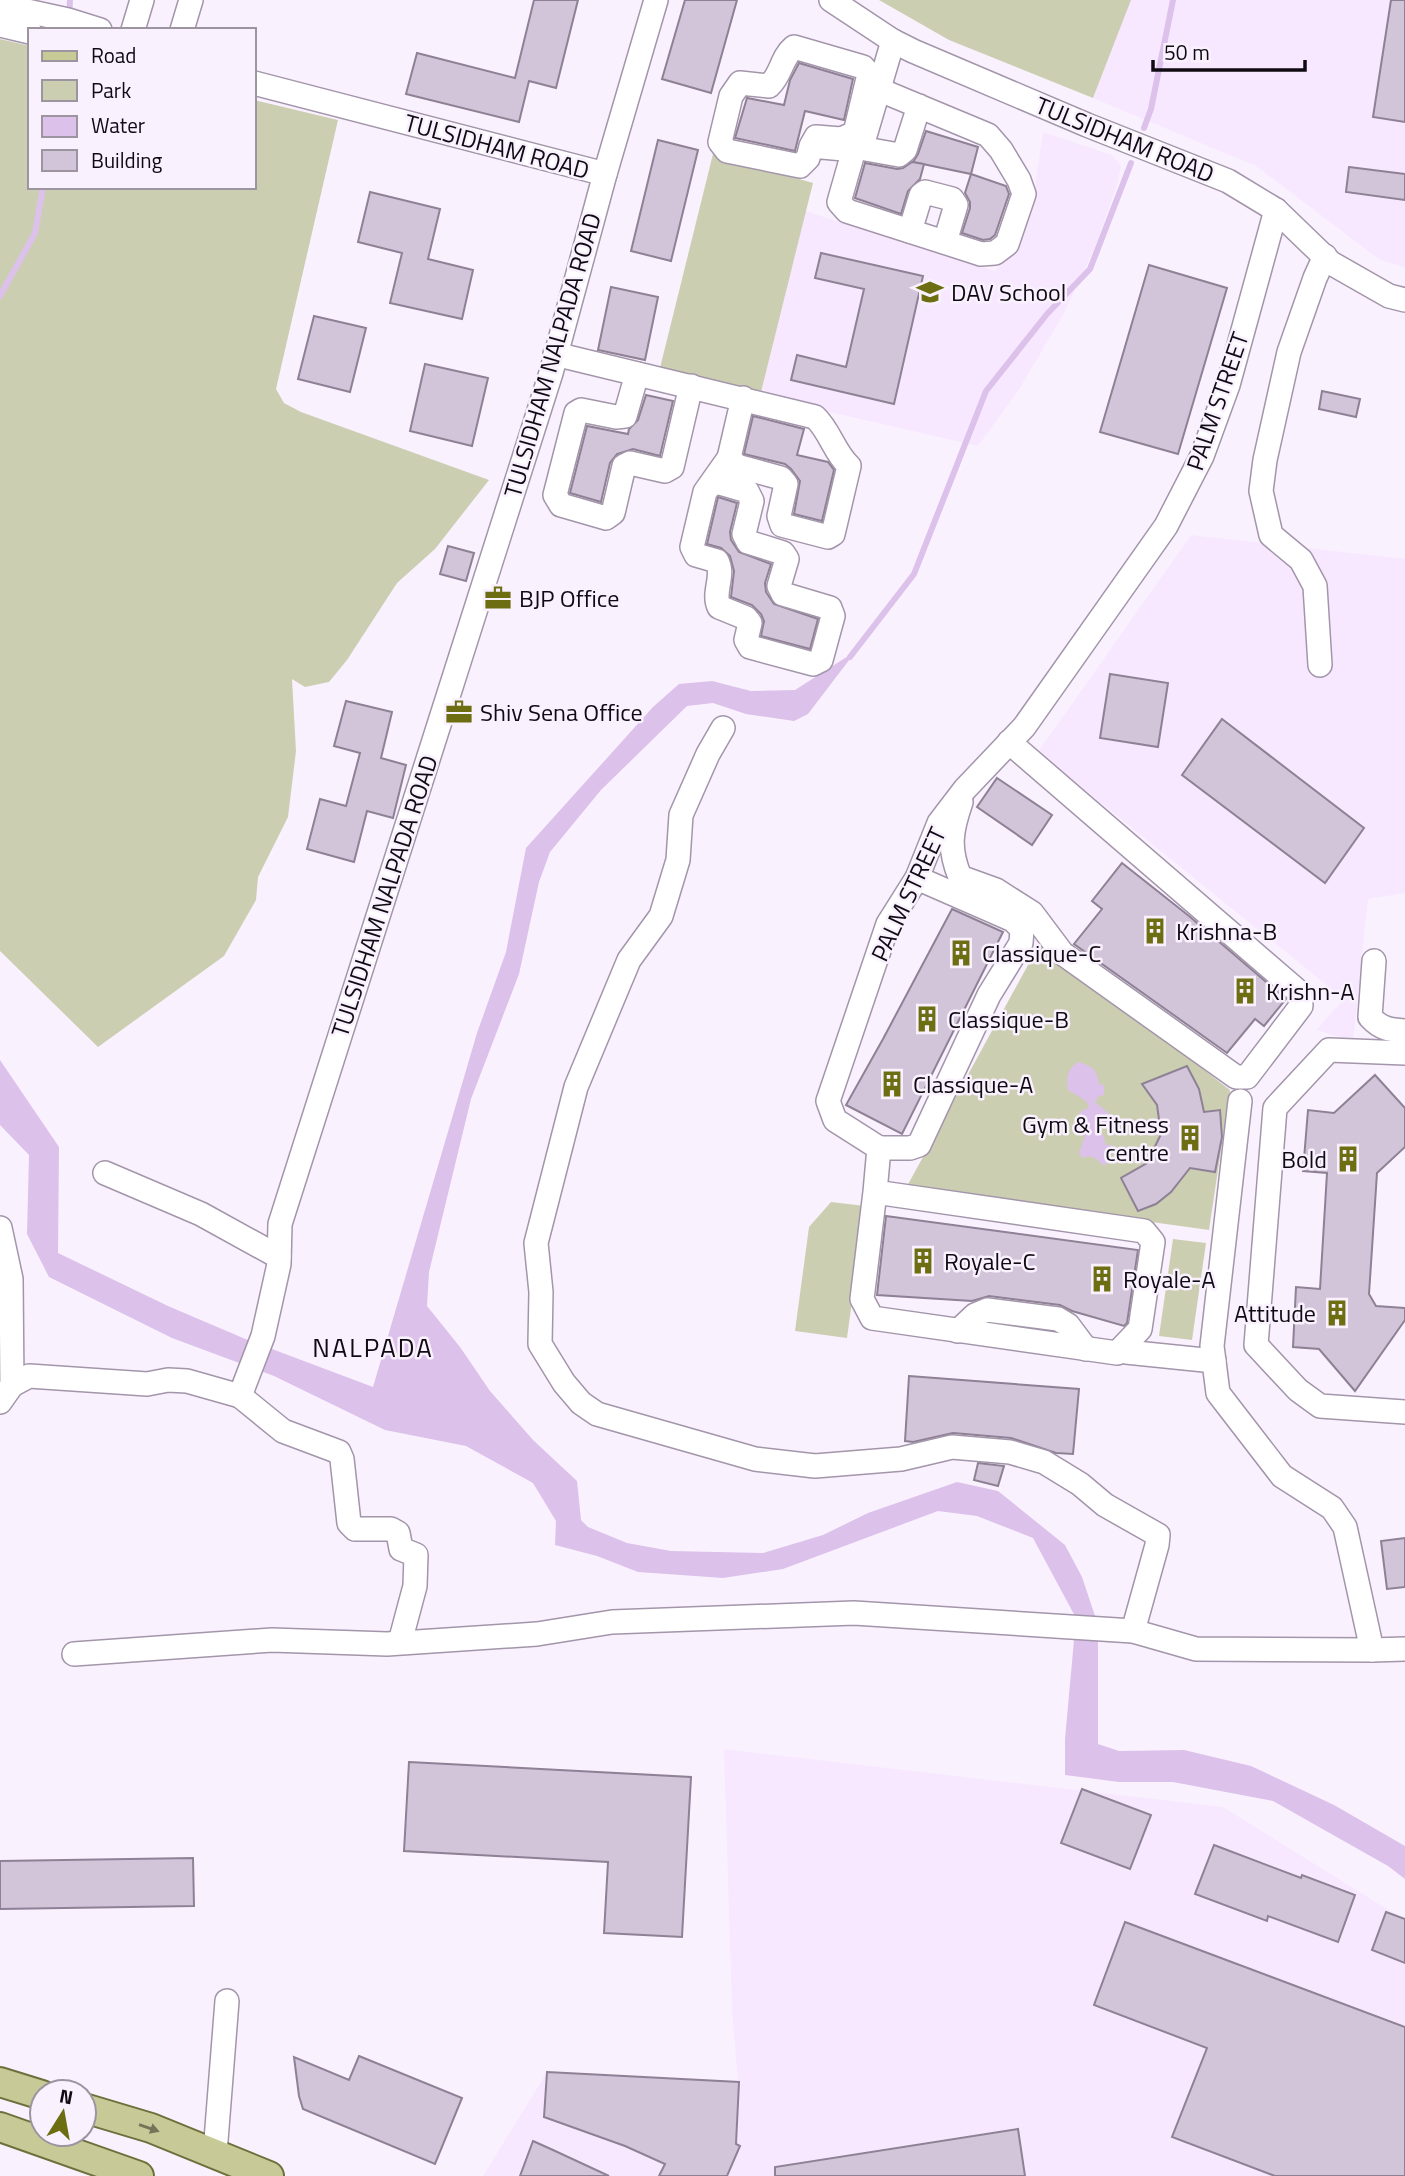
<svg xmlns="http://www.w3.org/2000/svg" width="1405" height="2176" viewBox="0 0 1405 2176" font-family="'Titillium Web',sans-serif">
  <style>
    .built { fill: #f7e8ff }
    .green { fill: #ccceb2 }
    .water { fill: #dcc1ea }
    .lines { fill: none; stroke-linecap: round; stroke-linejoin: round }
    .stream { stroke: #dcc1ea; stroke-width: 6 }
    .building { fill: #d2c4d9; stroke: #8e8195; stroke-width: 2 }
    .minor-casing { stroke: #a395aa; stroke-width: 26 }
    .major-casing { stroke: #6f6f3c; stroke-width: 32 }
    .minor { stroke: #fff; stroke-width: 23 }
    .major { stroke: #c7c997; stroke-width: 28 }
    .oneway { fill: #75745b }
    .labels { text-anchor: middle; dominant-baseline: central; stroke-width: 5; stroke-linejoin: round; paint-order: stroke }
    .street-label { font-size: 24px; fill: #100b12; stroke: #faf1ff }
    .poi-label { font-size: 24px; fill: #100b12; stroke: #faf1ff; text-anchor: start }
    .neighbourhood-label { font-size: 26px; letter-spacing: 2px; fill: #100b12; stroke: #faf1ff }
  </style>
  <rect width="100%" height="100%" fill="#faf1ff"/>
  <g class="built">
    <polygon points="1131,0 1405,0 1405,267 1380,260 1256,166 1093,98"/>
    <polygon points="1043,132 1112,155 1121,166 1117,185 1094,249 1064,313 1020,388 978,446 760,396 805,211 995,271 1014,247 1034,194"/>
    <polygon points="1191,535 1405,559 1405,893 1368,899 1353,1041 1316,1030 1344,999 1038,752"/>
    <polygon points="724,1749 1223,1807 1405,1920 1405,2176 483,2176 547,2072 738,2082 732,2010"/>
  </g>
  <g class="green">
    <polygon points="879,0 1131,0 1093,98 949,40"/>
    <polygon points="0,39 30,46 30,187 254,187 254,100 338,120 276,389 284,403 301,412 489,480 435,549 397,583 347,660 329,682 305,687 292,679 296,751 288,817 258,877 256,900 224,956 98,1047 0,951"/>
    <polygon points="713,154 813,183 760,396 659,372"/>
    <polygon points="1040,943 1230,1090 1209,1230 906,1188"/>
    <polygon points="831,1202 865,1206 847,1338 795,1331 809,1227"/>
    <polygon points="1173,1239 1206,1243 1192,1340 1159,1336"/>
  </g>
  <g class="water">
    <polygon points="856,651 808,714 794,721 746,714 713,703 687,706 601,790 550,852 539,882 519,974 471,1099 429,1272 427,1306 460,1347 490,1391 533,1440 577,1481 581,1520 588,1527 627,1543 671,1551 763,1553 823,1535 868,1513 957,1482 998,1491 1065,1545 1082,1577 1098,1625 1098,1744 1119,1751 1184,1750 1251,1766 1334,1805 1405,1846 1405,1879 1388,1866 1273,1801 1173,1782 1119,1782 1065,1775 1065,1739 1076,1618 1033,1538 977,1516 938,1511 783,1569 723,1578 638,1572 597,1556 555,1545 556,1521 533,1483 466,1446 385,1430 274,1376 172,1338 49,1277 27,1234 29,1155 0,1125 0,1060 59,1147 58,1253 168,1306 243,1338 373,1387 477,1033 506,952 526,848 653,707 679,684 712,681 751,691 795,690"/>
    <path d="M 1078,1062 C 1092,1066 1097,1069 1099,1084 L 1104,1085 L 1104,1095 L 1099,1096 L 1095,1102 L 1113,1117 L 1120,1119 L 1118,1124 L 1113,1127 L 1100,1126 L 1098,1131 L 1103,1134 L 1106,1145 L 1113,1145 L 1115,1151 L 1103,1155 L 1107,1161 L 1105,1166 C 1096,1161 1095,1153 1082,1158 L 1079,1153 L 1085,1136 L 1082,1129 L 1076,1126 L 1080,1112 L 1089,1107 L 1086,1101 L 1068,1090 C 1066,1077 1067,1070 1078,1062 Z"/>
  </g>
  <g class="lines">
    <g class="stream">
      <polyline points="69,16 70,0"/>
      <polyline points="1144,128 1151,109 1173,0"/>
      <polyline points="0,296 35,233 43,187"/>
      <polyline points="850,657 914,574 986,391 1047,314 1090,269 1131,163"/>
    </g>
  </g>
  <g class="building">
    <polygon points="534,0 578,0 556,88 529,81 519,122 406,94 417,53 515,78"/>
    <polygon points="685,0 737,0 711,93 662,79"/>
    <polygon points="1391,0 1405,0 1405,122 1373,117"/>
    <polygon points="799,63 853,79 844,120 805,111 795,151 735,138 747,98 784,105 790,80"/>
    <polygon points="926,131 978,147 971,174 913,162 918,154"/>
    <polygon points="658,140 698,150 671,261 631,251"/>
    <polygon points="912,162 924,164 920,179 908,191 901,214 855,198 865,163 897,169 903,168"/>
    <polygon points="1349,167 1405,174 1405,200 1346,192"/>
    <polygon points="971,174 1006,186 1009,194 995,235 990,239 983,240 962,233 970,208 970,202 965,193"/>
    <polygon points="370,192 440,209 428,259 473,270 462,319 390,303 402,253 358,242"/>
    <polygon points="821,253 923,276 894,404 791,380 797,355 846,367 864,289 815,278"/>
    <polygon points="1149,265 1227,288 1178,454 1100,432"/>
    <polygon points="611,287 658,297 645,360 598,350"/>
    <polygon points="314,316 366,328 350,392 298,379"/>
    <polygon points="425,364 488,378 472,446 410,431"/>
    <polygon points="1322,391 1360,399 1356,417 1319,409"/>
    <polygon points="646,395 673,401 660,456 633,449 617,454 610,463 601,502 570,493 587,426 628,434 629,429 638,420"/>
    <polygon points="753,416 804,429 797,455 828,462 834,470 822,521 794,514 800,481 791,469 785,464 744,454"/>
    <polygon points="718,497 737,503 730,532 731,540 739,552 771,564 765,583 766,592 774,604 818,619 810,649 761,636 764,621 761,614 752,605 731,597 734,571 730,556 721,548 707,544"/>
    <polygon points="448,546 474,553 466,581 440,574"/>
    <polygon points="1110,674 1168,683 1158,747 1100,738"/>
    <polygon points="346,701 392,712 381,758 406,765 393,818 367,811 354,862 307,849 320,799 346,806 360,753 334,746"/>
    <polygon points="1222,719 1364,828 1325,883 1182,775"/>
    <polygon points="997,778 1052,815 1032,845 977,807"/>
    <polygon points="1122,863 1189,916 1286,999 1264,1026 1255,1019 1227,1053 1074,944 1102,909 1092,901"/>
    <polygon points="952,909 1003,932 902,1134 846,1105 883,1039"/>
    <polygon points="1187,1066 1199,1089 1204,1112 1220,1110 1222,1137 1215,1172 1190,1168 1171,1192 1156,1204 1138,1211 1121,1178 1147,1163 1161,1134 1157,1105 1142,1084"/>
    <polygon points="1375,1075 1405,1108 1405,1147 1377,1173 1369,1294 1376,1306 1405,1308 1405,1320 1355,1391 1319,1349 1293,1347 1296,1287 1320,1289 1327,1173 1303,1171 1308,1110 1334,1113"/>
    <polygon points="886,1216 1138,1250 1127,1323 1124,1326 1072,1311 1060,1305 989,1296 972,1301 877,1295"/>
    <polygon points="909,1376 1079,1389 1073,1454 1056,1453 1011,1438 953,1433 913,1442 905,1441"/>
    <polygon points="978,1463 1004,1466 998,1486 974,1480"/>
    <polygon points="1405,1538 1405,1587 1387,1589 1381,1541"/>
    <polygon points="409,1762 691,1777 682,1937 604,1933 608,1862 404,1851"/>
    <polygon points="1082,1789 1151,1815 1130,1869 1061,1843"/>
    <polygon points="1214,1845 1301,1878 1302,1875 1355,1895 1338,1942 1268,1916 1267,1921 1195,1894"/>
    <polygon points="193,1858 194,1906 0,1909 0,1861"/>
    <polygon points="1386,1912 1405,1919 1405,1963 1372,1950"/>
    <polygon points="1125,1922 1405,2027 1405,2176 1275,2176 1172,2137 1207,2048 1094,2005"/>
    <polygon points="359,2056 462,2098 435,2164 303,2109 299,2096 294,2057 349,2080"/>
    <polygon points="547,2072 739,2082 736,2144 740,2146 727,2176 659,2176 665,2164 625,2146 544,2117"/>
    <polygon points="1018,2129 1025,2176 775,2176 775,2167"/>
    <polygon points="533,2141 553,2150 609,2176 520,2176"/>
  </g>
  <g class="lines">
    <g class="minor-casing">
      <g id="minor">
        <polyline points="831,0 893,41 913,51 1087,125 1228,181 1276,210 1331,263 1389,296 1405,300"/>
        <polyline points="0,5 68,20 100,30"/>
        <polyline points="0,25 30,32"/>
        <polyline points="133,30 142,0"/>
        <polyline points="182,30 191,0"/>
        <polyline points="254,83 605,174 656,0"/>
        <polyline points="880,90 988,135 1001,150 1019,180 1024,194 1007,244 995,253 981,254 847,211 839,202 853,153 860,148 899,155 905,150 919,106"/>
        <path d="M 811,146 L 816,137 L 841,139 L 855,133 L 869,74 L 863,67 L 794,47 C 781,58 782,74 769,86 L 740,83 L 731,96 L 720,142 L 727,151 L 800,166 L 808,158 L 811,146 L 844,149 L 864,139 L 893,41"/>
        <polyline points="910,231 921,195 925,192 952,199 956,205 945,242"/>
        <path d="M 555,354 L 815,417 C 830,431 834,452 849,466 L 833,534 L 828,537 L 782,525 L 779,516 L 786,484 L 781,478 L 737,466 L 729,458 L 743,398"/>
        <polyline points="637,374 625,416 616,417 581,410 576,413 555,495 561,505 606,518 613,513 624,466 630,463 665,471 672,467 691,386"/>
        <path d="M 713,481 L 747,491 L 752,501 L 744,534 L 748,542 L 783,553 L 787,559 L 779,586 L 783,594 L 830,608 L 833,616 L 821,660 L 813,664 L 750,647 L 746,640 L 750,623 L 746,618 L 719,607 C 712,592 725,576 717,561 L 696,555 L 692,547 L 705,492 L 729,458"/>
        <polyline points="1320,665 1315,586 1301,560 1271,535 1261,491 1265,460 1289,352 1315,278 1325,256"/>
        <polyline points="723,728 708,754 681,815 678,860 661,916 629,960 576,1087 536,1243 541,1292 540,1344 564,1383 581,1403 597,1414 755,1459 815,1466 901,1459 952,1447 1010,1452 1044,1462 1080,1484 1105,1505 1158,1535 1157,1545 1133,1631"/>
        <path d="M 961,802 C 951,831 948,848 960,877 L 996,890 L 1032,913 L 1062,953 L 1236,1077 L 1247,1077 L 1301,1006 L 1300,993 L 1009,742"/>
        <path d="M 1374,961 L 1370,1017 C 1381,1029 1390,1030 1405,1031"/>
        <polyline points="1405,1053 1329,1050 1275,1108 1256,1345 1298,1390 1320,1406 1405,1412"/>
        <polyline points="1240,1101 1212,1346 1218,1393 1282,1476 1332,1508 1345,1527 1372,1650 1405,1649"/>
        <polyline points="879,1148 910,1148 919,1145 989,995 1021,943 1022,929 1013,920 917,878"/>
        <polyline points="105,1173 201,1214 279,1257"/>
        <polyline points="875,1192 862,1299 872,1318 1117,1353 1140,1329 1153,1242 1144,1231 875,1192 879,1148 835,1120 828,1101 888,924 917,878 939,823 965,789 1024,727 1166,526 1202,456 1228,385 1276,210"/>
        <polyline points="0,1228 11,1279 12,1385 0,1402"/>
        <polyline points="958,1331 975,1315 987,1310 1058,1319 1068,1325 1086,1349"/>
        <polyline points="1126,1352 1214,1361"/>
        <polyline points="12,1385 29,1376 147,1384 168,1380 187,1381 240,1396 283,1431 339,1452 342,1459 349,1523 355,1529 391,1529 398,1533 401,1549 416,1555 415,1586 400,1642"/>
        <polyline points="240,1396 263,1336 279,1264 280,1224 551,373 605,174"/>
        <polyline points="74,1654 272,1640 387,1644 537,1634 612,1622 854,1613 1133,1631 1196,1649 1372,1650"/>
        <polyline points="215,2153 227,2001"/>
      </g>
    </g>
    <g class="major-casing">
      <g id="major">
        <polyline points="0,2082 42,2095"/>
        <polyline points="84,2108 151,2128 269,2176"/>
        <polyline points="0,2127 139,2176"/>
      </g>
    </g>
    <use href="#minor" class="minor"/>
    <use href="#major" class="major"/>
  </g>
  <defs><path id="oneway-solid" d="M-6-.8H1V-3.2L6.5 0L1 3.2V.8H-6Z" transform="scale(1.75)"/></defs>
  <use class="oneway" href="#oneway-solid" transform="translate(149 2128) rotate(19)"/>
  <defs>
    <g id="school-bare" transform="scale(2.1)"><path d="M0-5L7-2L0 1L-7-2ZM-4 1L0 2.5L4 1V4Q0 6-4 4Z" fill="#6d6e11" stroke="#faf1ff" stroke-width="2.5" paint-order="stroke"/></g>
    <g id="office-bare" transform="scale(2.1)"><path d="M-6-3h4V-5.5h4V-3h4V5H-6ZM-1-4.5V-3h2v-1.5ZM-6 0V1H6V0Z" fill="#6d6e11" stroke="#faf1ff" stroke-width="2.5" paint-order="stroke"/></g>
    <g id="building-bare" transform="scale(2.1)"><path d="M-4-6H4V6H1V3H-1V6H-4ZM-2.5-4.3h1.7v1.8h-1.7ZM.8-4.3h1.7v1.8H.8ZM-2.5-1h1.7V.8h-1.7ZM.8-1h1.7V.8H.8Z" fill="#6d6e11" stroke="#faf1ff" stroke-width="2.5" paint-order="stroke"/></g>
  </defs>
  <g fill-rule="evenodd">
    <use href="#school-bare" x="930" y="292"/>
    <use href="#office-bare" x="498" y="598"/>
    <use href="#office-bare" x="459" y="712"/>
    <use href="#building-bare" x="1155" y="931"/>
    <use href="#building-bare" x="961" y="953"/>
    <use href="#building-bare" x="1245" y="991"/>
    <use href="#building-bare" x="927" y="1019"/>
    <use href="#building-bare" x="892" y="1084"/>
    <use href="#building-bare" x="1190" y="1138"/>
    <use href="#building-bare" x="1348" y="1159"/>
    <use href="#building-bare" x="923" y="1261"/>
    <use href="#building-bare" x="1102" y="1279"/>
    <use href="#building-bare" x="1337" y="1313"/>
  </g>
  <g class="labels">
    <g class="street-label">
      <text transform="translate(1125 139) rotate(22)">TULSIDHAM ROAD</text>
      <text transform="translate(497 146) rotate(15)">TULSIDHAM ROAD</text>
      <text transform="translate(552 355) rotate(-74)">TULSIDHAM NALPADA ROAD</text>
      <text transform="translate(1217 401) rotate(-71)">PALM STREET</text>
      <text transform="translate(908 894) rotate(-65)">PALM STREET</text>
      <text transform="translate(384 896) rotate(-72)">TULSIDHAM NALPADA ROAD</text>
    </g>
    <g class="poi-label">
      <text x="951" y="292">DAV School</text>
      <text x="519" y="598">BJP Office</text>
      <text x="480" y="712">Shiv Sena Office</text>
      <text x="1176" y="931">Krishna-B</text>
      <text x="982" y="953">Classique-C</text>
      <text x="1266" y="991">Krishn-A</text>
      <text x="948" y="1019">Classique-B</text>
      <text x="913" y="1084">Classique-A</text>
      <text x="1169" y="1124" text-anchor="end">Gym &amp; Fitness<tspan x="1169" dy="28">centre</tspan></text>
      <text x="1327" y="1159" text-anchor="end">Bold</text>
      <text x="944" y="1261">Royale-C</text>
      <text x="1123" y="1279">Royale-A</text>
      <text x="1316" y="1313" text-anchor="end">Attitude</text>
    </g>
    <g class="neighbourhood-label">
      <text x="373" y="1347">NALPADA</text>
    </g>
  </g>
  <rect x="28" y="28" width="228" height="161" fill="#faf1ff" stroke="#9c95a0" stroke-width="2"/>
  <rect x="42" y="51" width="35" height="10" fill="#c7c997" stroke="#9c95a0" stroke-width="2"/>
  <text x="91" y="63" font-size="21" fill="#100b12">Road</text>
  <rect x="42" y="80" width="35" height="21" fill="#ccceb2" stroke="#9c95a0" stroke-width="2"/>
  <text x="91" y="98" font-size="21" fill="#100b12">Park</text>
  <rect x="42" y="116" width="35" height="21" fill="#dcc1ea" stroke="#9c95a0" stroke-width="2"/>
  <text x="91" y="133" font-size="21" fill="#100b12">Water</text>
  <rect x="42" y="150" width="35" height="21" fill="#d2c4d9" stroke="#9c95a0" stroke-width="2"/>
  <text x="91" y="168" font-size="21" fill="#100b12">Building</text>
  <g transform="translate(63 2113) rotate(11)"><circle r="33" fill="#faf1ff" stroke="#9c95a0" stroke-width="2"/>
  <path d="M0-5L12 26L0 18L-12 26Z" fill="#6d6e11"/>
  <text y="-10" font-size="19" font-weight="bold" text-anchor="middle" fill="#100b12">N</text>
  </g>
  <path d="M1153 60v10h152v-10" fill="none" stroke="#100b12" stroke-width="3.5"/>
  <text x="1164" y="60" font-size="21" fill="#100b12" stroke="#faf1ff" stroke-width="5" paint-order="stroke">50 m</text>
</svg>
